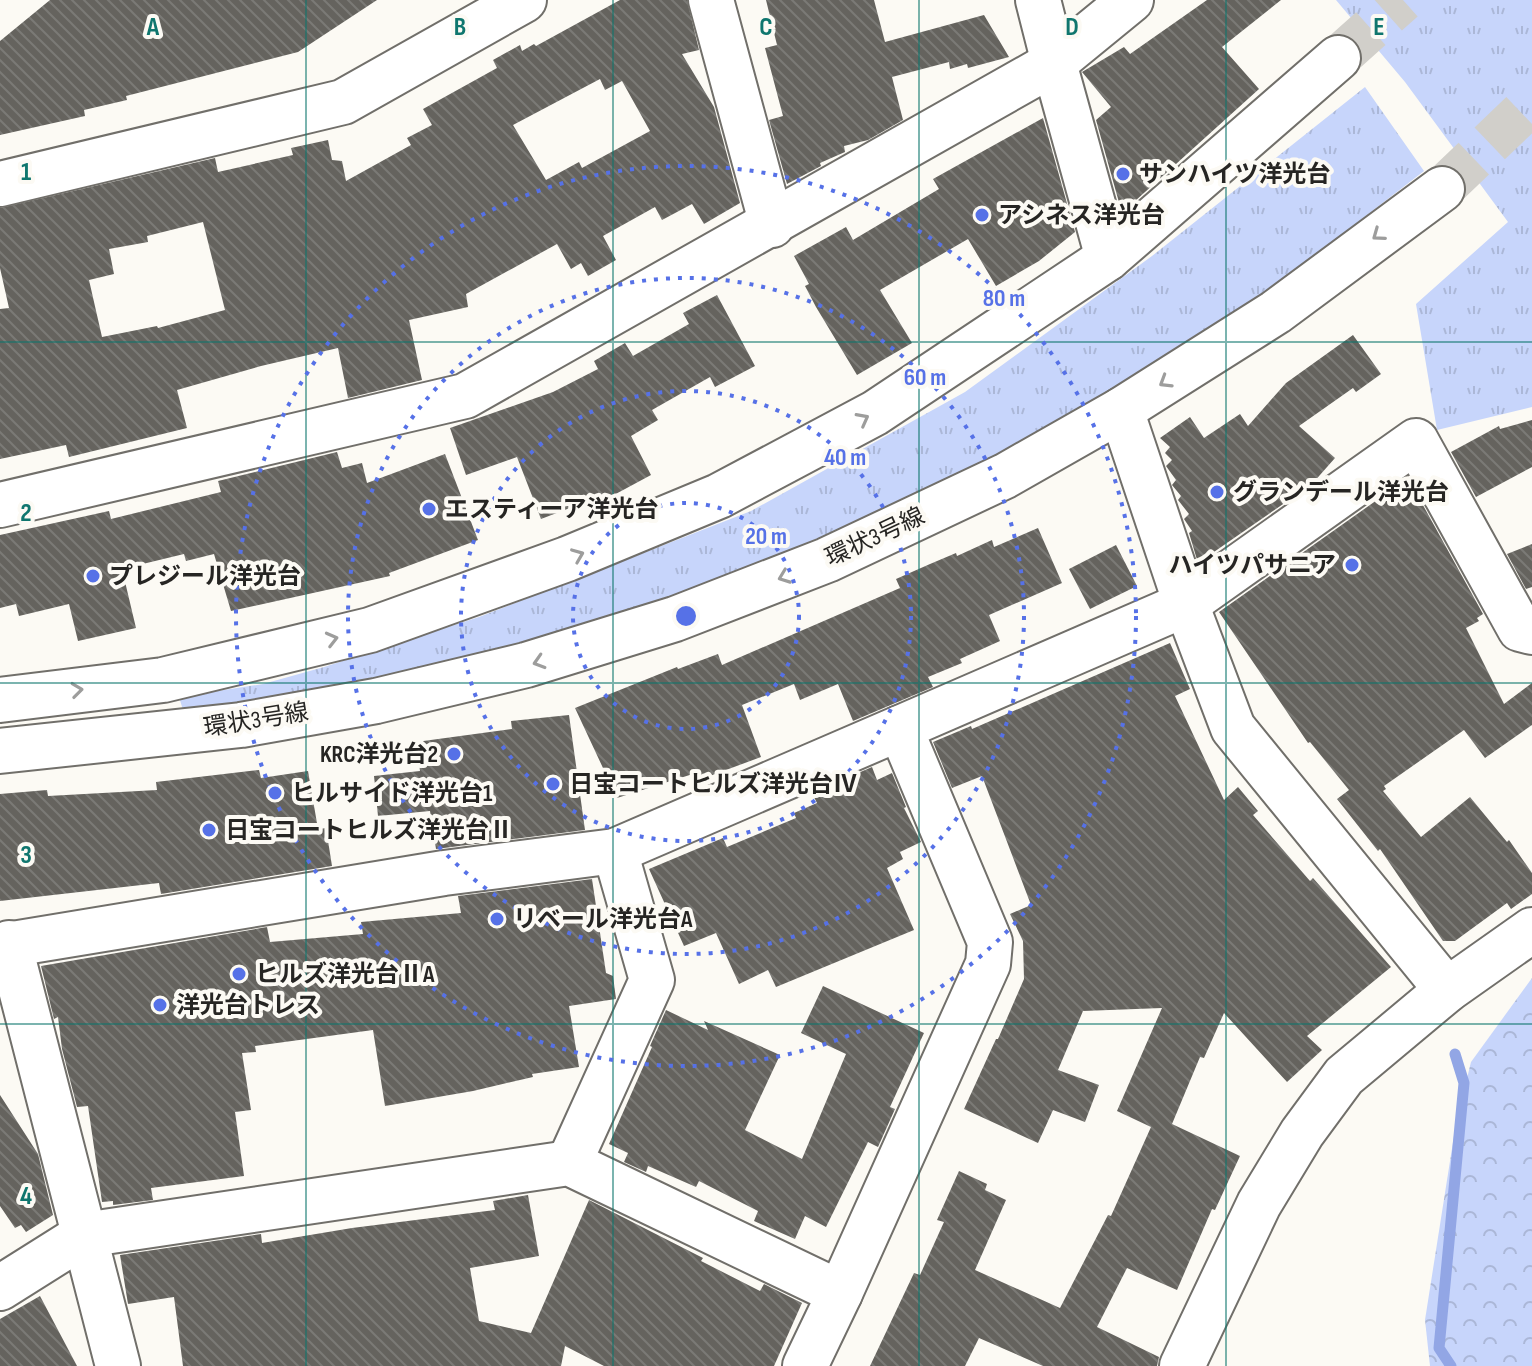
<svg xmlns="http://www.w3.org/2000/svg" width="1532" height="1366" viewBox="0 0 1532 1366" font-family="'Sofia Sans Condensed','Noto Sans JP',sans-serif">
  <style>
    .grass { fill: url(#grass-tufts) }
    .forest { fill: url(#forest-crowns) }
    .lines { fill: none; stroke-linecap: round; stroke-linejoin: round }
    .stream { stroke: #92a6e5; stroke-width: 11 }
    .building { fill: url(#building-back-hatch); fill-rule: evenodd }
    .minor-tunnel { stroke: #d1cfca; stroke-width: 44; stroke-dasharray: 44 22; stroke-linecap: butt }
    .minor-casing { stroke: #716f6a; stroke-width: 48 }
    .minor { stroke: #fff; stroke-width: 44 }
    .oneway { stroke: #9d9d9c }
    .grid { fill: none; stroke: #0f766e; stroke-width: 2; stroke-opacity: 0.55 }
    .ring { fill: none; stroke: #5671e7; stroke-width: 4; stroke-dasharray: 4 8 }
    .poi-dot { fill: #5671e7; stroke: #fcfaf4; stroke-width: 3 }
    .labels { text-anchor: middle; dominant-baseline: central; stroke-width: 8; stroke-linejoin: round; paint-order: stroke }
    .poi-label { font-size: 24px; font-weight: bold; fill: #262523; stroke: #fcfaf4; text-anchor: start }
    .street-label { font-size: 24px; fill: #262523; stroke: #fcfaf4 }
    .grid-label { font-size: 26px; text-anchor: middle; font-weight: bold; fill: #0f766e; stroke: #fcfaf4; stroke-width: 8; stroke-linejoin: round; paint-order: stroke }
    .centre { fill: #5671e7; stroke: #fcfaf4; stroke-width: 4 }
    .ring-label { font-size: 24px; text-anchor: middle; font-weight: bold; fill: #5671e7; stroke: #fcfaf4; stroke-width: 8; stroke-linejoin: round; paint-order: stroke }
  </style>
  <defs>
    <pattern id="grass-tufts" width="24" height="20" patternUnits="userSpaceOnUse" patternTransform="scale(2)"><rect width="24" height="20" fill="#c7d5fb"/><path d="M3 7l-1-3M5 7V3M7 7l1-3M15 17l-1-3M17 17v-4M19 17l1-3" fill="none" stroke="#abb7d7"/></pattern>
    <pattern id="forest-crowns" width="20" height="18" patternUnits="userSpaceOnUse" patternTransform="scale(2)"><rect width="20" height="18" fill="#c7d5fb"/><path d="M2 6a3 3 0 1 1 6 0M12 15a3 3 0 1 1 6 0" fill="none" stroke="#abb7d7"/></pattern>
    <pattern id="building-back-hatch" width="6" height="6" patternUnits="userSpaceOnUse" patternTransform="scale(2)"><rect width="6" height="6" fill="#65635e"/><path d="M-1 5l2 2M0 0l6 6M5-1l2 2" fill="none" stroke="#7b7a76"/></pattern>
  </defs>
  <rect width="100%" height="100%" fill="#fcfaf4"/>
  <g class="grass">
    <polygon points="1336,0 1532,0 1532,407 1437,430 1416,304 1508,222 1405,82"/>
    <polygon points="1365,87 1424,171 1221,328 1049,429 892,507 694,591 525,652 360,689 183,710 179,697 263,684 324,667 479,617 751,511 965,392 1152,256"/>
  </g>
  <polygon class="forest" points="1532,978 1532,1366 1430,1366 1425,1320 1456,1123 1471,1062"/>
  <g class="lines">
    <polyline class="stream" points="1451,1366 1439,1348 1464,1083 1455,1054"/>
  </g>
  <g class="building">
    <polygon points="50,0 377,0 298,52 126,96 127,100 84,110 85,116 0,135 0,41"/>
    <path d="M 620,0 L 687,0 L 699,50 L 682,54 L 714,107 L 740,203 L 704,224 L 692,204 L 662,220 L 655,207 L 603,236 L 616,260 L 588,276 L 581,263 L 571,269 L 557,244 L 466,294 L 468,307 L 409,320 L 422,380 L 348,398 L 338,348 L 261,366 L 177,390 L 187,428 L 69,457 L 66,445 L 0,459 L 0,309 L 9,308 L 0,268 L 0,208 L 215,158 L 218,172 L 293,155 L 291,148 L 328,140 L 332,160 L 342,161 L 346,181 L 411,145 L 407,138 L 432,125 L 423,109 L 497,68 L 493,60 L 520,45 L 522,51 L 534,44 L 536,46 ZM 600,79 L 605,90 L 622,81 L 650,131 L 582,168 L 579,162 L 546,180 L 513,125 ZM 203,222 L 225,310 L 158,328 L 157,326 L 102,337 L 89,280 L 114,274 L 109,249 L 148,242 L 147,236 Z"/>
    <polygon points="766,0 874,0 885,42 984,15 1009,57 968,68 967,64 950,69 949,62 892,77 903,120 868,140 844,146 845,152 820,163 821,166 787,184 769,120 783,116 765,48 777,45"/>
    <polygon points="1207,0 1281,0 1222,47 1259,89 1124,211 1120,206 1096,120 1111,107 1082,72 1124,47 1130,54"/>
    <polygon points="1043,118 1075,232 1039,261 996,286 968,239 880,290 912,343 857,375 816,307 805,286 809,284 794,256 846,227 853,240 939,189 933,179"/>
    <polygon points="717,295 755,366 715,387 710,377 652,410 658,420 631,436 651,475 599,503 596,498 541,519 517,457 466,475 450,428 553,392 598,369 594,361 625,343 633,356 689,324 683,313"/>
    <polygon points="1353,335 1381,374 1356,392 1353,388 1299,426 1335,458 1312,484 1198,563 1189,533 1192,531 1184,519 1189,514 1178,500 1181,496 1172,485 1176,480 1166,466 1172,460 1165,453 1170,447 1160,438 1190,417 1204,438 1240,414 1248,426 1286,383"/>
    <polygon points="1532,420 1532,467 1476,497 1451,452 1499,426 1500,429"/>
    <polygon points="337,452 342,468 362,463 367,483 445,454 478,540 389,573 390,576 231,611 214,554 186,561 184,554 122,569 136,628 78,641 69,604 19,616 16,604 0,608 0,535 109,511 111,519 221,492 218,481"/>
    <polygon points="1408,478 1483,614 1477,618 1479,621 1466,628 1504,704 1532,683 1532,725 1485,758 1464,730 1384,786 1386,789 1383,791 1421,837 1470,797 1507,842 1509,840 1532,873 1532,894 1511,909 1507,903 1455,941 1443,941 1380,849 1378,851 1337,799 1349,790 1310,742 1308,743 1219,612"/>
    <polygon points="1038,528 1062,583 989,615 1000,641 960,659 962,663 928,677 933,687 853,721 838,684 800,700 794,684 742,705 761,757 699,780 696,773 617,798 575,708 677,667 678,669 718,654 722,665 900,588 896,579 930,564 956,553 957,556 992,540 994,547"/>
    <polygon points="1532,544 1532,587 1526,589 1507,554"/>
    <polygon points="1116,545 1137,586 1090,609 1069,569"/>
    <polygon points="1170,643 1190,689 1175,696 1224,800 1238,787 1258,811 1253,815 1310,881 1313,878 1391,967 1307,1036 1322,1050 1287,1082 1224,1013 1204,1058 1200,1057 1172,1124 1240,1156 1215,1210 1212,1209 1177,1290 1127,1268 1097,1327 1159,1357 1157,1366 1043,1366 979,1338 965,1366 870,1366 914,1273 920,1275 944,1222 937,1220 959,1171 987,1184 985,1190 1006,1200 975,1270 1060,1308 1108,1215 1111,1216 1151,1127 1117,1111 1162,1008 1083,1011 1058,1070 1099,1085 1085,1122 1053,1110 1038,1143 964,1109 996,1039 998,1039 1024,979 1023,941 1010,914 1031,905 982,776 952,788 933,742 971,726 972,729"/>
    <polygon points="569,715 585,830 436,849 430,811 378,816 374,776 420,771 416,742 512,729 511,721"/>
    <polygon points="872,767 877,780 892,773 906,807 904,808 921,842 900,852 903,859 887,868 914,930 776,987 768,970 739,984 716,933 684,946 649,869 723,838 727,847 796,818 794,813 817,803 812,793"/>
    <polygon points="259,770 261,778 308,771 318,829 326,828 332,866 161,894 159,883 0,901 0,794 47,790 48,796 157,790 156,782"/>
    <polygon points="592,879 606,973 613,976 616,999 569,1006 579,1067 532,1074 533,1077 473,1091 385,1106 373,1030 255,1046 256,1052 242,1053 251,1110 235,1112 244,1176 151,1188 153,1200 113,1205 113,1201 102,1202 88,1106 77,1107 62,1049 58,1017 54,1019 41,966 267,927 270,942 363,934 361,922 461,913 458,896"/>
    <polygon points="823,986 924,1033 890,1107 895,1109 878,1147 868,1142 826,1227 805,1216 795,1239 754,1221 758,1211 699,1181 696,1187 648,1166 646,1172 624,1162 628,1153 609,1144 652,1047 650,1046 666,1010 708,1030 704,1021 780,1055 745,1130 802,1159 846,1054 801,1033"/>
    <polygon points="0,1095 38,1154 53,1215 26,1232 21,1225 15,1228 0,1206"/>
    <polygon points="528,1195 539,1256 470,1268 479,1321 531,1333 589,1200 703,1258 701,1261 760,1291 764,1284 802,1303 774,1366 604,1366 565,1346 561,1366 183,1366 174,1297 128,1304 120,1255 261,1234 262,1243 352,1228 495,1210 493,1201"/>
    <polygon points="40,1296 77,1366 0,1366 0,1319"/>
  </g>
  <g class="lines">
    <g class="minor-tunnel">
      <polyline points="1338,58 1403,0"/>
      <polyline points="1442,189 1532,103"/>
    </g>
    <g class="minor-casing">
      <g id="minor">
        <polyline points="711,0 772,225"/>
        <polyline points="1038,0 1054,63 1131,0"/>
        <polyline points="0,184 343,102 524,0"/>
        <polyline points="1121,410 1186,604 1233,728 1447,990"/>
        <polyline points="0,505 465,396 1054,63 1108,258"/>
        <polyline points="0,700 163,680 370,630 567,559 719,496 875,413 1108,258 1338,58"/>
        <polyline points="0,751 241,725 376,701 526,665 675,619 827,560 1005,476 1121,410 1276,312 1442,189"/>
        <polyline points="9,943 118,1366"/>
        <polyline points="0,946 444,873 615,851 900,728"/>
        <polyline points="569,1163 652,980 615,851"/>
        <polyline points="0,1288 84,1235 569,1163 840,1293 988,964 990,942 900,728 1186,604 1416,441 1520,629 1532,632"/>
        <polyline points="805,1366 840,1293"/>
        <polyline points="1182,1366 1259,1204 1302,1133 1344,1076 1447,990 1532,930"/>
      </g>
    </g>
    <use href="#minor" class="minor"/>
  </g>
  <defs><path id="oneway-chevron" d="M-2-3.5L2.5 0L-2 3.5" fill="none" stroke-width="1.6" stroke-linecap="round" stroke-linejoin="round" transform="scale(2)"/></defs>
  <g class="oneway">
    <use href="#oneway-chevron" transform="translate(1378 235) rotate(144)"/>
    <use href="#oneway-chevron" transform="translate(1165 382) rotate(148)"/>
    <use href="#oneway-chevron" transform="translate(863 419) rotate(-28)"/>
    <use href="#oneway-chevron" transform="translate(578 555) rotate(-22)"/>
    <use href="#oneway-chevron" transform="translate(784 577) rotate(159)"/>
    <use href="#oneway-chevron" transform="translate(332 639) rotate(-14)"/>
    <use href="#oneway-chevron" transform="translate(539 662) rotate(163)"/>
    <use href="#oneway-chevron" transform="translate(77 690) rotate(-7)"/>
  </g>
  <path class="grid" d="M 306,0 L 306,1366M 613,0 L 613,1366M 919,0 L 919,1366M 1226,0 L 1226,1366M 0,342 L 1532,342M 0,683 L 1532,683M 0,1024 L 1532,1024"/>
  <g class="ring">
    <circle cx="686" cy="616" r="113"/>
    <circle cx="686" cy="616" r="225"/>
    <circle cx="686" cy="616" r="338"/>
    <circle cx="686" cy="616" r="450"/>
  </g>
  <g class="poi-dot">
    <circle cx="1123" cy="174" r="8"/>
    <circle cx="982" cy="215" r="8"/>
    <circle cx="1217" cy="492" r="8"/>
    <circle cx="429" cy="509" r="8"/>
    <circle cx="1352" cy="565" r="8"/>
    <circle cx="93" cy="576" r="8"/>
    <circle cx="454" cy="754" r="8"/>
    <circle cx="553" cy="784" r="8"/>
    <circle cx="275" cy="793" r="8"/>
    <circle cx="209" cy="830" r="8"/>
    <circle cx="497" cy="919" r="8"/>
    <circle cx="239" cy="974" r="8"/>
    <circle cx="160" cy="1005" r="8"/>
  </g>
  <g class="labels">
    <g class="poi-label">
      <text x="1139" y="174">サンハイツ洋光台</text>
      <text x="998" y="215">アシネス洋光台</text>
      <text x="1233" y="492">グランデール洋光台</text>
      <text x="445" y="509">エスティーア洋光台</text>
      <text x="1336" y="565" text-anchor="end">ハイツパサニア</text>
      <text x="109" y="576">プレジール洋光台</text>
      <text x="438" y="754" text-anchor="end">KRC洋光台2</text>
      <text x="569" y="784">日宝コートヒルズ洋光台Ⅳ</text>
      <text x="291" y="793">ヒルサイド洋光台1</text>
      <text x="225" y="830">日宝コートヒルズ洋光台Ⅱ</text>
      <text x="513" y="919">リベール洋光台A</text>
      <text x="255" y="974">ヒルズ洋光台ⅡA</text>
      <text x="176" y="1005">洋光台トレス</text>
    </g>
    <g class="street-label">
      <text transform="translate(875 537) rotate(-25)">環状3号線</text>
      <text transform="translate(256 720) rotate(-9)">環状3号線</text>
    </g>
  </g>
  <g class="grid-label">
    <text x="153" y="35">A</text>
    <text x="460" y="35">B</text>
    <text x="766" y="35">C</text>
    <text x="1072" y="35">D</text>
    <text x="1379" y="35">E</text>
    <text x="26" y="180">1</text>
    <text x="26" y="521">2</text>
    <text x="26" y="863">3</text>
    <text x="26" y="1204">4</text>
  </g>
  <circle cx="686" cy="616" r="12" class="centre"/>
  <g class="ring-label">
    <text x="1004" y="306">80 m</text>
    <text x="925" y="385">60 m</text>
    <text x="845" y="465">40 m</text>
    <text x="766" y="544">20 m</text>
  </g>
</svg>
